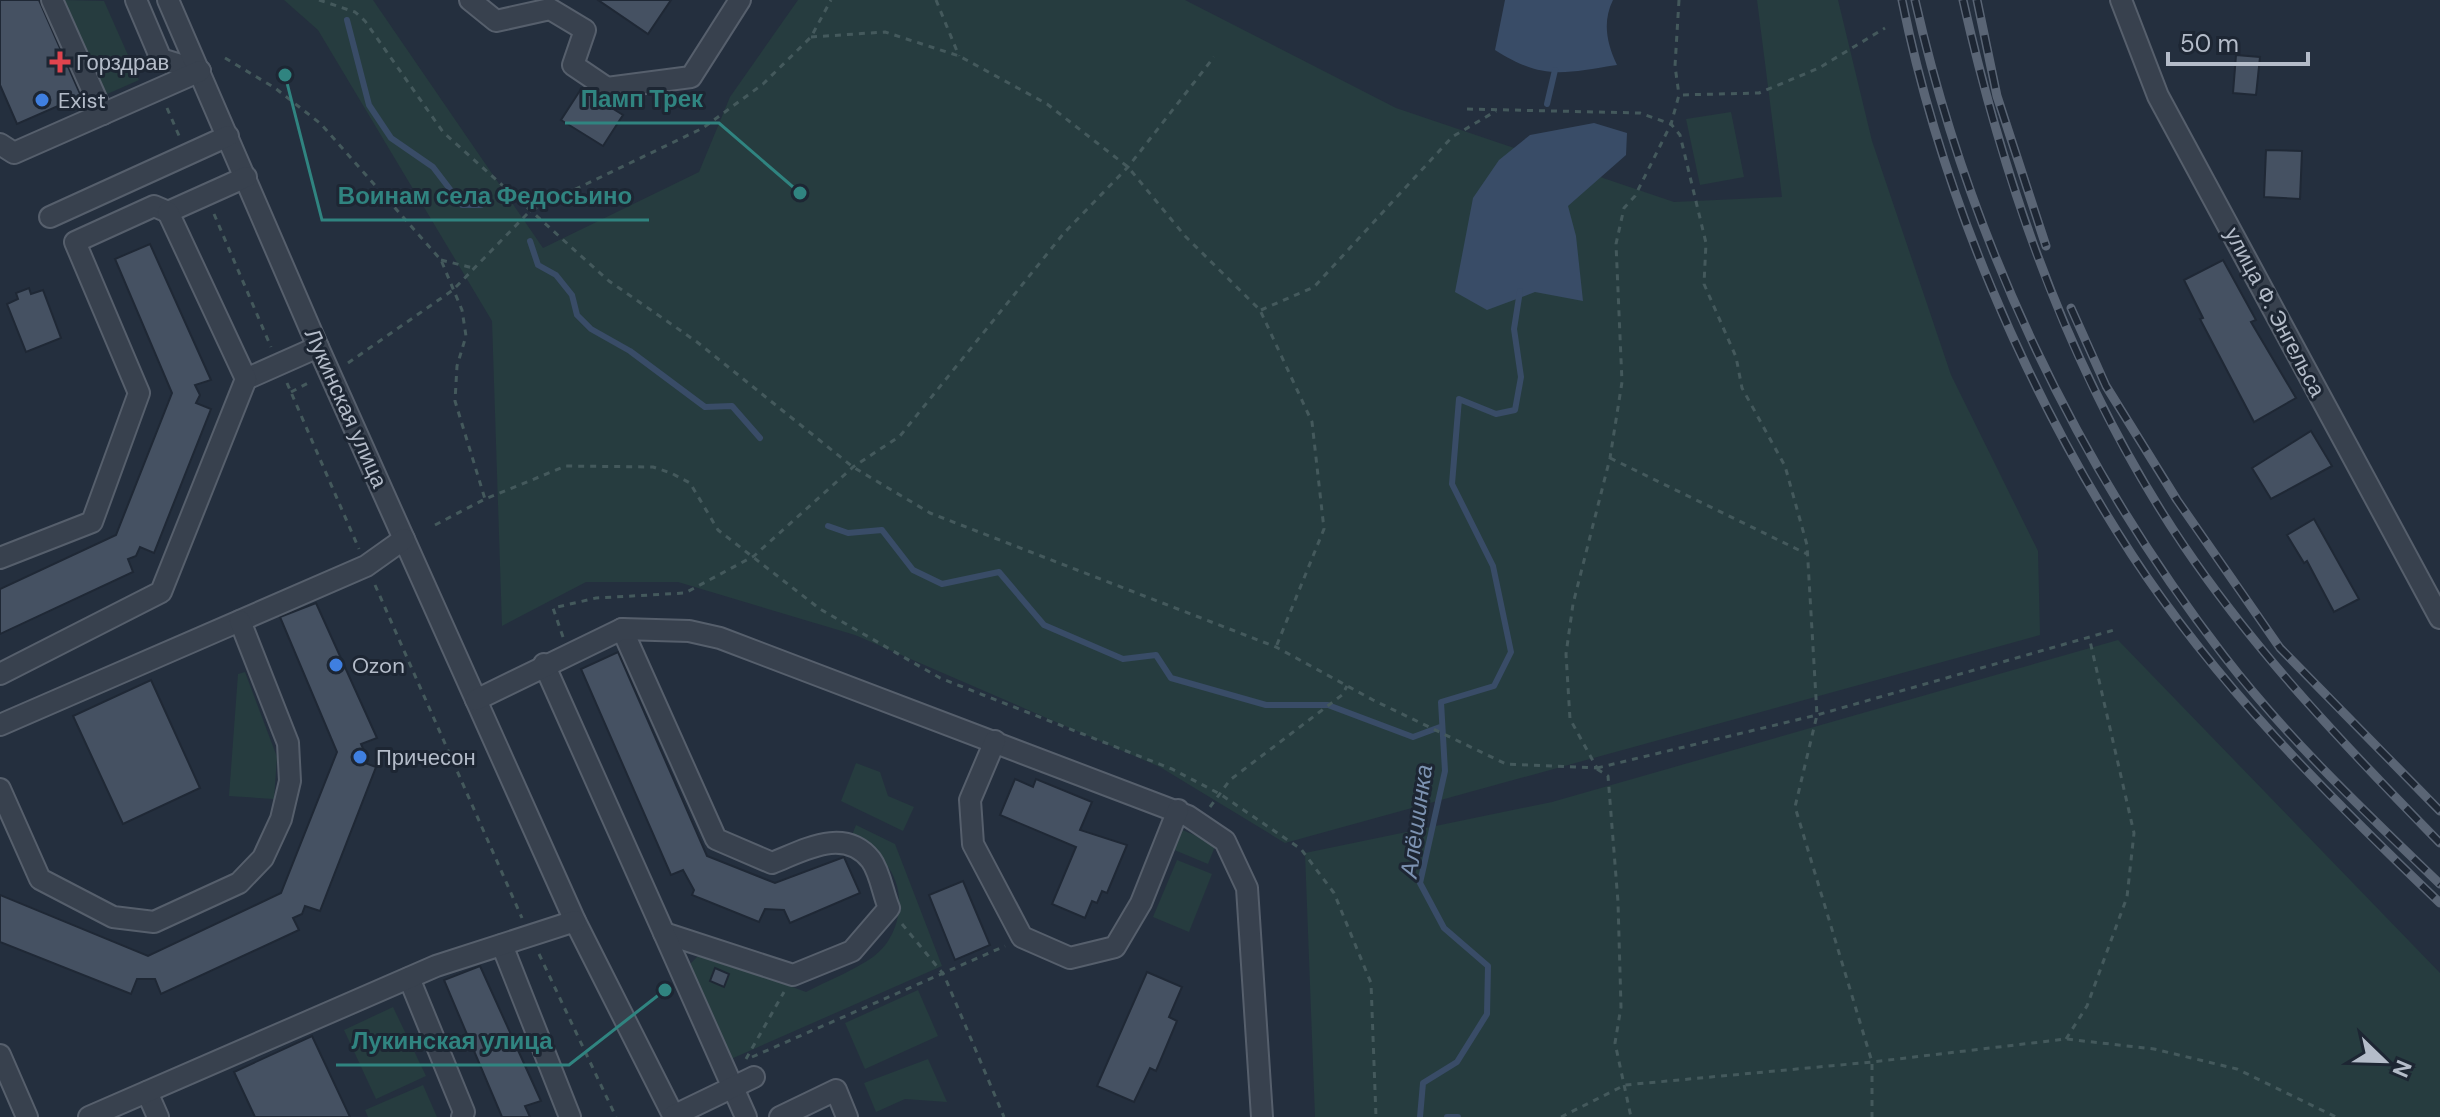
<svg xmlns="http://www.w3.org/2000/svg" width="2440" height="1117" viewBox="0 0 2440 1117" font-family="'DM Sans',sans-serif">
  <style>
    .green { fill: #263c3f }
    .water { fill: #394c67 }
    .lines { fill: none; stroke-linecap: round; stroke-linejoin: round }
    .stream { stroke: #394c67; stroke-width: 6 }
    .building { fill: #455162; stroke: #1f2835; stroke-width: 2 }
    .minor-casing { stroke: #565f6c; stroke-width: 24 }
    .path { stroke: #44595c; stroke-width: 3; stroke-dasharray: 6 6; stroke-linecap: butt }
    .minor { stroke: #38414e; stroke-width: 20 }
    .rail-casing { stroke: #5a6575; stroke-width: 9 }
    .rail { stroke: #1d2633; stroke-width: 6; stroke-dasharray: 18; stroke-linecap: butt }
    .health-dot { fill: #e0444e; stroke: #1d2633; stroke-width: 3 }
    .shop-dot { fill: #3f7fe0; stroke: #1d2633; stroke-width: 3 }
    .labels { text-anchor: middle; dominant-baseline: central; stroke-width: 6; stroke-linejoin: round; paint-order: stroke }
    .poi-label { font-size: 22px; fill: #b4bcc9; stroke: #1d2633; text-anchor: start }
    .street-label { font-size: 22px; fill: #b4bcc9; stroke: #1d2633 }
    .water-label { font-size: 24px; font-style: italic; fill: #7c92b1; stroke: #1d2633 }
    .leader { fill: none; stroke: #308480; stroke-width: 3 }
    .callout-dot { fill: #308480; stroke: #1d2633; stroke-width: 3 }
    .callout-label { font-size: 24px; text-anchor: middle; font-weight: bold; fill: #308480; stroke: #1d2633; stroke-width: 6; stroke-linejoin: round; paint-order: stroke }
  </style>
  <rect width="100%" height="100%" fill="#242f3e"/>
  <g class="green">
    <polygon points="63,0 104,1 139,80 105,95"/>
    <polygon points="284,0 373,0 543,248 699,172 730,97 798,0 1185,0 1396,108 1674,202 1782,197 1757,0 1838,0 1872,141 1951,375 2038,551 2040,635 1285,843 1160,767 855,635 678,582 586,582 502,626 492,321 318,30"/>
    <polygon points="1731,112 1744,177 1700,185 1686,119"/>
    <polygon points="2118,640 2440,973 2440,1117 1315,1117 1305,853 1552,802"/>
    <polygon points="245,672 277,757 274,799 229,796 238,674"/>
    <polygon points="856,763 880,772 888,796 914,807 903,831 841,801"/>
    <path d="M 856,825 L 895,844 L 942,966 L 731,1059 L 689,965 L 701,953 L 806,992 C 827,981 853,971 873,957 C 901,937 909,891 885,863 C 876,853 863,844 852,835 Z"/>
    <polygon points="1180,829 1216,844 1208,864 1172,849"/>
    <polygon points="1177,860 1212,874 1189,932 1153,917"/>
    <polygon points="918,990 938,1036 865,1069 845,1023"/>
    <polygon points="393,1007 426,1076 376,1099 344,1030"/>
    <polygon points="928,1059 947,1102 905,1099 876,1112 864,1083"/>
    <polygon points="423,1085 437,1117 368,1117 365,1110"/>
  </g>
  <g class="water">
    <path d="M 1505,0 L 1613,0 C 1602,22 1607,44 1617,65 C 1563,73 1544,81 1495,50 Z"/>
    <polygon points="1594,123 1627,133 1626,155 1568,206 1576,236 1583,301 1535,292 1487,310 1455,292 1473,198 1499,160 1530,135"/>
  </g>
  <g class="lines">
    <g class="stream">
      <polyline points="347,20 369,105 391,138 433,167 462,205 481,205"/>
      <polyline points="1547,104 1555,70"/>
      <polyline points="530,241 538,265 556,275 572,295 577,315 591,329 630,351 705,407 732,406 760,438"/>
      <polyline points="828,526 848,533 882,530 913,570 942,584 999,572 1044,625 1123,659 1156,655 1171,678 1266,705 1328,705 1413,737 1440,727"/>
      <polyline points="1420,1117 1423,1083 1457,1062 1487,1014 1488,966 1444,928 1420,883 1445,771 1441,702 1494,686 1511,652 1493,566 1452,484 1459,399 1496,414 1515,410 1521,377 1514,329 1520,291"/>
      <polyline points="1447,1117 1458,1117"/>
    </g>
  </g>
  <g class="building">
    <polygon points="0,0 39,0 81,96 17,124 0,85"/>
    <polygon points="598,0 671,0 648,34"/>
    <polygon points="2236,55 2260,57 2256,95 2233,93"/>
    <polygon points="581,89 623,115 603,146 561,120"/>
    <polygon points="2266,150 2302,151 2300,199 2264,197"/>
    <polygon points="150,244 211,380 195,385 200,395 196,403 211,409 154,553 140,547 136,556 128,559 133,572 0,634 0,589 116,535 172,393 115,259"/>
    <polygon points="2223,260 2256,320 2251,322 2296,398 2254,422 2200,319 2203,318 2184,280"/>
    <polygon points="29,288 31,294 43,290 61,338 26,352 7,304 18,299 16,293"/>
    <polygon points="2311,431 2332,466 2271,499 2252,468"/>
    <polygon points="2314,519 2359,599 2334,612 2307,561 2304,563 2287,535"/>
    <polygon points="316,603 377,738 361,744 365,753 362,762 376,767 320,911 305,906 302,914 293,918 299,930 161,994 155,979 137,979 131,994 0,942 0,895 148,956 281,893 337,752 280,617"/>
    <polygon points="618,652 707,856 775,883 844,857 860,893 790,923 784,910 765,909 759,922 692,895 694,890 683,870 671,875 581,669"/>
    <polygon points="151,680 200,788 123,824 73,716"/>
    <polygon points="1015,779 1033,787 1036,779 1092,802 1080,830 1127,845 1107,893 1102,891 1097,903 1092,901 1085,918 1052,904 1076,847 1000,815"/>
    <polygon points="963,881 990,945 955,960 929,895"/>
    <polygon points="480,966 541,1101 525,1106 530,1117 502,1117 444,980"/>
    <polygon points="715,968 729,974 724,987 710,981"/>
    <polygon points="1147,972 1182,987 1169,1017 1177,1021 1156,1071 1150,1068 1134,1102 1097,1086"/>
    <polygon points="312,1036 350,1117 255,1117 234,1072"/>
  </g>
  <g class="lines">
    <g class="minor-casing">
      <g id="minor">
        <polyline points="52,0 103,114"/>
        <polyline points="136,0 161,59 200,71"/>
        <polyline points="168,0 318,347 575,921 674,1117"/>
        <polyline points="470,0 496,21 550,9 585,30 573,65 607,88 691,77 740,0"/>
        <polyline points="2121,0 2158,96 2440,618"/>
        <polyline points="0,144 14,153 200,71"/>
        <polyline points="50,217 228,136"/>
        <polyline points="246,379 318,347"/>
        <polyline points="0,558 92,522 139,393 75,242 154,206 168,212 246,177"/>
        <path d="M 622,629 L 716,839 L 772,863 C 803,851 844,826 871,860 C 880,872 883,894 889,908 L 852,951 L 793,975 L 664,933"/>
        <polyline points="544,664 746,1117"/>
        <polyline points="0,674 161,592 246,379 168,212"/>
        <polyline points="476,700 622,629 689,631 720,638 1188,816 1225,841 1247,888 1262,1117"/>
        <polyline points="0,725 366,566 404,539"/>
        <polyline points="995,741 970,800 973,844 1022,937 1070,958 1115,947 1141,903 1178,810"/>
        <polyline points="0,789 40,879 113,917 154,922 239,883 263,858 281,819 290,781 288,743 240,621"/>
        <polyline points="502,945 570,1117"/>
        <polyline points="409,978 464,1112 462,1117"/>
        <polyline points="0,1055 27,1117"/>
        <polyline points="147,1092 158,1117"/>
        <polyline points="673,1116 754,1077"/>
        <polyline points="89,1117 436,966 575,921"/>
        <polyline points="780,1117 836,1090 847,1117"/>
      </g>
    </g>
    <g class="path">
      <polyline points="319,0 355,12 365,21 443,132 609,281 697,342 853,467 930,513 1276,647 1373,700 1506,764 1597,768 1570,719 1566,654 1573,604 1610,458 1622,382 1616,244 1624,208 1635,196 1671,124 1679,95 1759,93 1819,68 1885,28"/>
      <polyline points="936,0 959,56"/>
      <polyline points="1679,0 1675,66 1679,95"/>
      <polyline points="811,37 885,32 959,56 1047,104 1128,167 1185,236 1260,310 1312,422 1324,529 1276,647"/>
      <polyline points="225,58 275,88 321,124 441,260 462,310 466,336 457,366 455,401 485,499"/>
      <polyline points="167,108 180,138"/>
      <polyline points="1467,109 1640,113 1671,124 1680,135 1706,243 1704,284 1736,357 1742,388 1785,466 1807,545 1817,715 1795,807 1872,1062 1872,1117"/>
      <polyline points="214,214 271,347"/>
      <polyline points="441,260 473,268"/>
      <polyline points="1261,310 1314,287 1452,137 1496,111"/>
      <polyline points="348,363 453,290 530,211 703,128 763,84 811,37 831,0"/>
      <polyline points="287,383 359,549"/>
      <polyline points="291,392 312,381"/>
      <polyline points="1610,458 1807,554"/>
      <polyline points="435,525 485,499 566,466 653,467 671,473 690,483 718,530 820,609 940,678 1172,769 1220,794 1301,849 1334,893 1371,983 1376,1117"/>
      <polyline points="375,585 522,918"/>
      <polyline points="563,637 553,608 596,598 685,593 754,556 853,467 900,436 1064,233 1128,167 1214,57"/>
      <polyline points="1597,768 1817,715 2114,630"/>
      <polyline points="1597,769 1608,776 1618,902 1621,1007 1615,1043 1631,1117"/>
      <polyline points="1210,807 1230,780 1342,695 1347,686"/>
      <polyline points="902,924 944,975 1004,1117"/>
      <polyline points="539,954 616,1117"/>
      <polyline points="2066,1039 2087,1006 2127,897 2134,833 2090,641"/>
      <polyline points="752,1057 1005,946"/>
      <polyline points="746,1059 784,992"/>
      <polyline points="1561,1117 1625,1085 1872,1062 2066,1039 2154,1049 2237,1069 2336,1117"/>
    </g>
    <use href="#minor" class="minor"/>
    <g class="rail-casing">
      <g id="rail">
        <path d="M 1902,0 C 1941,192 2025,391 2132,555 C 2217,685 2329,797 2440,903"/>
        <path d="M 1915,0 C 1969,238 2075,463 2224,656 C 2288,739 2365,812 2440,884"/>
        <path d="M 1963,0 C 2006,192 2073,382 2184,546 C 2257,654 2349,750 2440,843"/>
        <polyline points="1977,0 1997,96 2046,246"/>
        <polyline points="2071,308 2106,386 2177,500 2280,648 2440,811"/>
      </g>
    </g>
    <use href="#rail" class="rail"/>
  </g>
  <path class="health-dot" d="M56 50h8v8h8v8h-8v8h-8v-8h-8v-8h8z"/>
  <g class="shop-dot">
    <circle cx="42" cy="100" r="8"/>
    <circle cx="336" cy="665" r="8"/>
    <circle cx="360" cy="757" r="8"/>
  </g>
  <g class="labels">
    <g class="poi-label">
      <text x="76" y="62">Горздрав</text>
      <text x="58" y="100">Exist</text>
      <text x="352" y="665">Ozon</text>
      <text x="376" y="757">Причесон</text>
    </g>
    <g class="street-label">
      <text transform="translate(2275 312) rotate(62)">улица Ф. Энгельса</text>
      <text transform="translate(346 408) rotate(66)">Лукинская улица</text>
    </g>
    <g class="water-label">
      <text transform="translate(1416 821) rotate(-82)">Алёшинка</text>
    </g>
  </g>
  <path class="leader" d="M800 193L719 123H565M285 75L322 220H649M665 990L569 1065H336"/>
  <g class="callout-dot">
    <circle cx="800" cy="193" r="8"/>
    <circle cx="285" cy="75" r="8"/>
    <circle cx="665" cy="990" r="8"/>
  </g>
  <g class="callout-label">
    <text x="642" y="107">Памп Трек</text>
    <text x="485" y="204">Воинам села Федосьино</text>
    <text x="452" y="1049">Лукинская улица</text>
  </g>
  <g transform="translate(2384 1061) rotate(113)" stroke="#1d2633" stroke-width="6" paint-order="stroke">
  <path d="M0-6L14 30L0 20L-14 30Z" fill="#b4bcc9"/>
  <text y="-12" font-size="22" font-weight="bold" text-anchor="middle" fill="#b4bcc9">N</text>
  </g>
  <path d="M2168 52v12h140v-12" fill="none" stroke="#b4bcc9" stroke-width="4"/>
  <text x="2180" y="52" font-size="24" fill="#b4bcc9" stroke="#1d2633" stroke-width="6" paint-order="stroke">50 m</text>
</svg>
